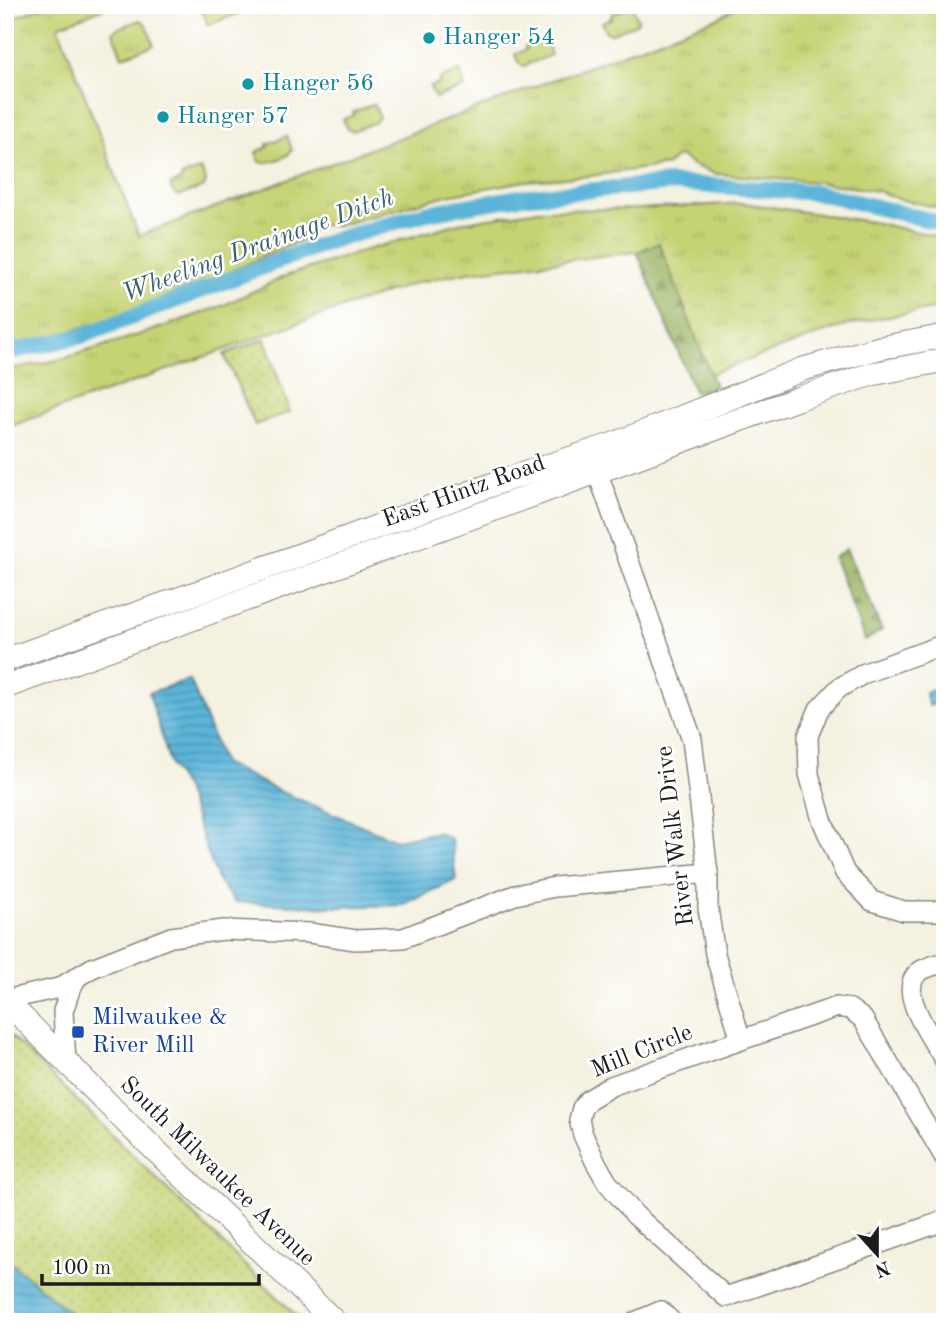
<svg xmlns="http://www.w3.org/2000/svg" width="950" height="1327" viewBox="0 0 950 1327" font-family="'Old Standard TT',serif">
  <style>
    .grass { fill: url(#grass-tufts); stroke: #717848; stroke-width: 2 }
    .forest { fill: url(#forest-firs); stroke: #5c6841; stroke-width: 2 }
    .park { fill: url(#park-dots); stroke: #717848; stroke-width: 2 }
    .water { fill: url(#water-rules); stroke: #3c687a; stroke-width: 2 }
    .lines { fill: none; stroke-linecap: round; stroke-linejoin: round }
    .canal { stroke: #5cb5d9; stroke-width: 16 }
    .minor-casing { stroke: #88867e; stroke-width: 22 }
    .major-casing { stroke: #88867e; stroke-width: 25 }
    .minor { stroke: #fff; stroke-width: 19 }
    .major { stroke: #fff; stroke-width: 23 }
    .culture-dot { fill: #0f9aa8; stroke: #fff; stroke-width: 2.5 }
    .transit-dot { fill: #1a4fb4; stroke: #fff; stroke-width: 2.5 }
    .labels { text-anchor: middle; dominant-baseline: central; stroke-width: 5; stroke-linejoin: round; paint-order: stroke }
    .culture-label { font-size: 24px; fill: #0d838f; stroke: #fff; text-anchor: start }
    .street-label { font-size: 24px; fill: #1c1c1c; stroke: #fff }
    .transit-label { font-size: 24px; fill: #164399; stroke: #fff; text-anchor: start }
    .water-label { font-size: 26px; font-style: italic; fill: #396171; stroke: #fff }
  </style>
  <defs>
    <pattern id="grass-tufts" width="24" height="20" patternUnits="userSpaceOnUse" patternTransform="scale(1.75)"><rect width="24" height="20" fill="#c6d375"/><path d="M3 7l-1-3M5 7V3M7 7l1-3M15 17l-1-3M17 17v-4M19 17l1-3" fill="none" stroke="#aab565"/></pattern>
    <pattern id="forest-firs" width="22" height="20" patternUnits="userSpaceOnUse" patternTransform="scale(1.75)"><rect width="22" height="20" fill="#9cb566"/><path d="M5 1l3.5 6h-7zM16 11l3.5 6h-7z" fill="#7e9253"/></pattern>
    <pattern id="park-dots" width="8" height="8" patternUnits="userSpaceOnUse" patternTransform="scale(1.75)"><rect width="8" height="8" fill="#c6d375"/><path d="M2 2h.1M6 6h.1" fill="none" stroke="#aab565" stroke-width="1.8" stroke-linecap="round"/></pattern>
    <pattern id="water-rules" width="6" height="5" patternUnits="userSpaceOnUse" patternTransform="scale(1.75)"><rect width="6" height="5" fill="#5cb5d9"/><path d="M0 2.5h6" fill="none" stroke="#4b92af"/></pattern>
  </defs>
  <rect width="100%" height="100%" fill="#fff"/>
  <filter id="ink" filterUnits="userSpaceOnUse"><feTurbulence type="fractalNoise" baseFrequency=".0143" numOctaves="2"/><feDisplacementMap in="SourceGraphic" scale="14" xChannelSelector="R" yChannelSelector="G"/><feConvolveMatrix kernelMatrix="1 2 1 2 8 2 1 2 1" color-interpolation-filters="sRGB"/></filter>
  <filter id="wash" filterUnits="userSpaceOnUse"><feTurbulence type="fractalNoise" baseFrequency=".00686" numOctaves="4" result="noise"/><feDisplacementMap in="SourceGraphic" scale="28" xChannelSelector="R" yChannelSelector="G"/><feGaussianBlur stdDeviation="1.57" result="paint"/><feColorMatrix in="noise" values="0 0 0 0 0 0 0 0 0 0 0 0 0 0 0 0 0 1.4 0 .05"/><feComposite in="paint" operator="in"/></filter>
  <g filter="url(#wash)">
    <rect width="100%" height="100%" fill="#f4f1e0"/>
    <g class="grass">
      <path d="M 47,5 L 113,5 L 58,26 L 139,236 L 719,17 L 739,5 L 945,5 L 945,209 L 898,199 L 878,191 L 817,182 L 716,174 L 695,166 L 680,156 L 675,158 L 668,165 L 589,176 L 525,181 L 447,195 L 340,225 L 315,225 L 307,238 C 209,280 110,328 5,346 L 5,21 Z"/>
      <polygon points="200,5 237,5 240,13 208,25"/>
      <polygon points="632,6 638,20 636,24 610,34 606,32 602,22 612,18 611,14"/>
      <polygon points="140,20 146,24 154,45 122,57 113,32 116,29"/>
      <polygon points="546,39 551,55 524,66 519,64 515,54 526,50 525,47"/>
      <polygon points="460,71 465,87 435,98 430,87 440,83 439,79"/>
      <polygon points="374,104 379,116 376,122 353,131 347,129 343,119 354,115 353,112"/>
      <path d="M 287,136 L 292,150 C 288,158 272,162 262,163 L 259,160 L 256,152 L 268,147 L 267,144 Z"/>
      <path d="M 201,169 L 206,181 L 204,187 L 179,196 C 173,195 172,190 170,185 L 181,180 L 181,177 Z"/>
      <polygon points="743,203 872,222 945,238 945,307 880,318 837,328 710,374 659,244 637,252 468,272 419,282 335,310 5,428 5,370 59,360 154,330 224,305 288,275 363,251 459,223 539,210 639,209"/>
    </g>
    <g class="forest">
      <polygon points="659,243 715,386 695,393 637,252"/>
      <polygon points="846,549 882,630 865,641 834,558"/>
    </g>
    <g class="park">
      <polygon points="265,339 290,412 255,425 224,354"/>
      <polygon points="5,1030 303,1322 5,1322"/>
    </g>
    <g class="water">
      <polygon points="190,679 223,763 279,791 396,840 437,832 451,839 456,880 402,905 335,907 234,902 217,879 185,789 171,767 149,693"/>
      <polygon points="945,679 945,700 929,706 925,693 943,687 941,680"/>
      <polygon points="5,1258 81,1322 5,1322"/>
    </g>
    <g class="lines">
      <polyline class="canal" points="5,353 82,336 331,241 426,213 520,197 671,183 819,193 945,224"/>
    </g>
  </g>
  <g filter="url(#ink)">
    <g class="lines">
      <g class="minor-casing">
        <g id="minor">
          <polyline points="597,471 692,739 708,873 708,908 715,954 741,1040"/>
          <polyline points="945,644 865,673 839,688 819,709 808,736 809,774 822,820 845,873 872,901 904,911 936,911 945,908"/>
          <path d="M 945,962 C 937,965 925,967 919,972 C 895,991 934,1041 945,1061"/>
          <polyline points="5,1000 59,988 92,968 171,937 224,930 309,933 356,940 403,938 515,895 555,887 708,873"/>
          <polyline points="66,1062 63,1011 70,990 76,979"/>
          <polyline points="945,1158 863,1019 850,1009 837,1007 741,1040 611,1086 588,1100 582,1108 579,1120 583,1135 595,1161 607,1182 635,1215 726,1297 938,1223 945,1219"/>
          <polyline points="635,1322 661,1311 672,1322"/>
        </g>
      </g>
      <g class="major-casing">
        <g id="major">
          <polyline points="5,660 204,590 502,481 614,444 803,369 879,348 945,336"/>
          <polyline points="5,687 797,399 872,374 945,360"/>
          <polyline points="5,1000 131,1127 335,1322"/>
        </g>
      </g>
      <use href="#minor" class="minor"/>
      <use href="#major" class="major"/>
    </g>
  </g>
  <g class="culture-dot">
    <circle cx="429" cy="38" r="7"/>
    <circle cx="248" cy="84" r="7"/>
    <circle cx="163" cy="117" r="7"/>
  </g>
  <rect class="transit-dot" x="71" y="1025" width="14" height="14" rx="3.5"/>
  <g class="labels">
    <g class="culture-label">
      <text x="443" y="38">Hanger 54</text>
      <text x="262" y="84">Hanger 56</text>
      <text x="177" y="117">Hanger 57</text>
    </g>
    <g class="street-label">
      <text transform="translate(464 492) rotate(-20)">East Hintz Road</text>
      <text transform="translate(676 836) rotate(-97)">River Walk Drive</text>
      <text transform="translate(642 1052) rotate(-22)">Mill Circle</text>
      <text transform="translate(217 1172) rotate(44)">South Milwaukee Avenue</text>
    </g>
    <g class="transit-label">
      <text x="92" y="1018">Milwaukee &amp;<tspan x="92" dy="28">River Mill</tspan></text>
    </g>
    <g class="water-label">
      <text transform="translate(258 246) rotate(-20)">Wheeling Drainage Ditch</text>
    </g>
  </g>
  <rect width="950" height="1327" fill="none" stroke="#fff" stroke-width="28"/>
  <g transform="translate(877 1254) rotate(159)" stroke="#ffffff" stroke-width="5" paint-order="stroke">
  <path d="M0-5L12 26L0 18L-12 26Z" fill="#1c1c1c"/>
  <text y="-10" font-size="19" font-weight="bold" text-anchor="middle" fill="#1c1c1c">N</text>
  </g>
  <path d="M42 1274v10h217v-10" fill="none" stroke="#1c1c1c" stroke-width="3.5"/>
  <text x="52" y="1274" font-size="21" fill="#1c1c1c" stroke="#ffffff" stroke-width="5" paint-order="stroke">100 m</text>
</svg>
